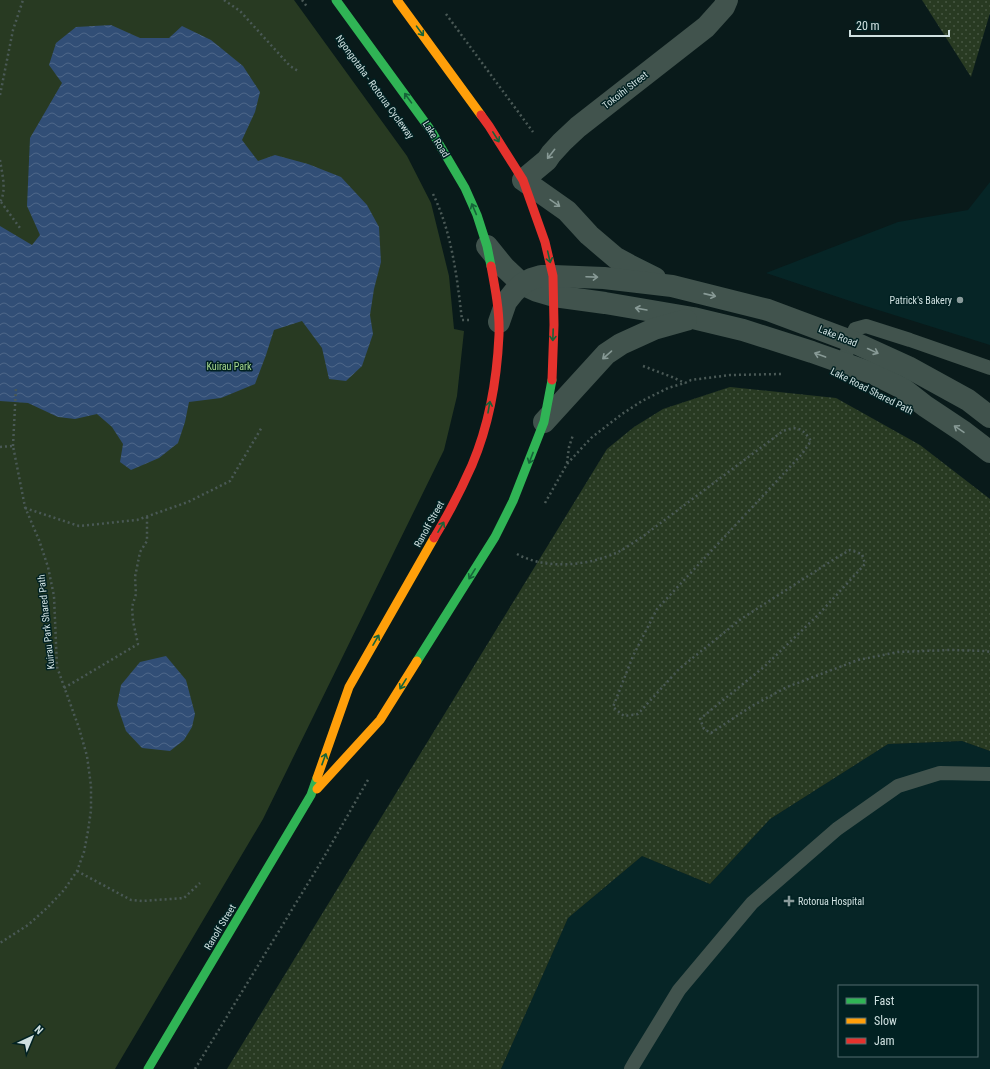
<svg xmlns="http://www.w3.org/2000/svg" width="990" height="1069" viewBox="0 0 990 1069" font-family="'Roboto Condensed',sans-serif">
  <style>
    .built { fill: #062526; fill-rule: evenodd }
    .grass { fill: url(#grass-dots) }
    .green { fill: #283a22 }
    .water { fill: url(#water-waves) }
    .lines { fill: none; stroke-linecap: round; stroke-linejoin: round }
    .path { stroke: #4a5956; stroke-width: 2.5; stroke-dasharray: 2 3; stroke-linecap: butt }
    .lane { stroke: #41534d; stroke-width: 14 }
    .street { stroke: #41534d; stroke-width: 22 }
    .fast { stroke: #30b455; stroke-width: 9 }
    .slow { stroke: #ff9f0a; stroke-width: 9 }
    .jam { stroke: #e5322d; stroke-width: 9 }
    .oneway { stroke: #166339 }
    .oneway2 { stroke: #889a96 }
    .poi-dot { fill: #8a9b9b; stroke: #012122; stroke-width: 1.5 }
    .labels { text-anchor: middle; dominant-baseline: central; stroke-width: 3; stroke-linejoin: round; paint-order: stroke }
    .street-label { font-size: 10px; fill: #cfe0e0; stroke: #012122 }
    .poi-label { font-size: 10px; fill: #cfe0e0; stroke: #012122; text-anchor: end }
    .park-label { font-size: 10px; fill: #a7d88e; stroke: #012122 }
  </style>
  <defs>
    <pattern id="grass-dots" width="8" height="8" patternUnits="userSpaceOnUse"><rect width="8" height="8" fill="#283a22"/><path d="M2 2h.1M6 6h.1" fill="none" stroke="#465642" stroke-width="1.8" stroke-linecap="round"/></pattern>
    <pattern id="water-waves" width="16" height="10" patternUnits="userSpaceOnUse"><rect width="16" height="10" fill="#314e76"/><path d="M0 5q4-4 8 0t8 0" fill="none" stroke="#4e6789"/></pattern>
  </defs>
  <rect width="100%" height="100%" fill="#091a1a"/>
  <g class="built">
    <polygon points="990,182 990,345 859,304 766,273 898,222 968,210"/>
    <path d="M 962,741 L 990,751 L 990,1069 L 501,1069 L 568,918 L 642,856 L 710,884 L 770,819 L 888,744 ZM 839,986 L 977,986 L 977,1056 L 839,1056 Z"/>
  </g>
  <g class="grass">
    <polygon points="922,0 990,0 990,13 971,77"/>
    <polygon points="730,387 836,398 920,445 990,499 990,751 962,741 888,744 770,819 710,884 642,856 568,918 501,1069 227,1069 607,449 634,427 663,409"/>
  </g>
  <polygon class="green" points="0,0 294,0 407,156 431,203 449,276 454,329 464,331 457,396 444,450 263,819 115,1069 0,1069"/>
  <g class="water">
    <polygon points="111,25 140,38 169,38 182,26 211,40 243,66 260,92 255,112 242,140 258,161 275,155 308,164 341,177 367,205 379,227 381,262 374,289 370,315 373,334 362,366 346,381 329,379 322,348 302,321 274,330 266,355 255,384 221,398 189,402 185,422 178,443 159,458 131,470 120,462 123,444 112,427 97,414 75,419 58,417 28,403 0,401 0,226 32,245 40,235 27,206 30,138 62,83 49,65 56,43 76,27"/>
    <polygon points="166,656 186,680 195,714 192,727 184,740 170,751 142,748 126,731 117,705 121,685 140,662"/>
  </g>
  <g class="lines">
    <g class="path">
      <polyline points="224,0 240,11 290,66 298,71"/>
      <polyline points="302,0 308,8"/>
      <polyline points="446,14 533,132"/>
      <polyline points="0,95 13,30 23,0"/>
      <path d="M 0,160 C 2,174 7,190 0,202"/>
      <path d="M 433,194 C 452,233 457,277 462,320 L 469,320"/>
      <polyline points="1,202 20,228"/>
      <polyline points="643,366 672,377 685,383"/>
      <polyline points="13,446 16,387"/>
      <polyline points="0,447 13,446 25,507 39,540 48,567 54,596 57,667 79,728 87,756 91,786 91,810 88,831 84,852 77,871 64,890 48,907 28,925 0,943"/>
      <polyline points="567,463 569,447 573,435"/>
      <polyline points="545,503 567,464 591,438 622,414 642,401 668,388 685,383 691,380 730,375 781,374"/>
      <polyline points="25,508 79,526 137,520 188,502 230,481 262,427"/>
      <path d="M 517,554 C 546,570 589,566 618,552 C 626,548 634,542 642,537 L 783,431 C 798,425 803,429 811,441 L 802,454 L 657,609 L 633,656 L 613,707 L 624,716 L 638,714 L 679,669 L 741,619 L 836,558 L 850,550 L 862,554 L 865,564 L 819,614 L 765,666 L 700,719 L 704,729 L 711,733 L 752,706 L 787,687 L 858,660 L 898,652 L 950,650 L 986,651 L 990,652"/>
      <polyline points="64,688 138,644 133,621 132,607 136,594 135,577 140,552 147,541 147,517"/>
      <polyline points="77,871 131,900 142,901 184,898 200,883"/>
      <polyline points="195,1069 324,857 369,778"/>
    </g>
    <g class="lane">
      <polyline points="843,363 855,329 866,326 910,340 990,368"/>
      <polyline points="631,1069 635,1062 679,990 752,903 837,829 898,786 940,773 990,774"/>
    </g>
    <g class="street">
      <polyline points="487,246 504,267 522,284 537,291 554,296 605,303 693,318 743,330 812,352 874,374 902,388 925,406 964,432 990,452"/>
      <polyline points="655,278 629,265 616,258 589,235 567,211 523,180 547,160 551,154 562,142 578,127 706,27 724,7 727,0"/>
      <polyline points="499,322 506,302 514,292 522,284 531,279 541,276 553,276 604,278 672,286 768,310 851,341 908,367 968,400 990,417"/>
      <polyline points="544,422 606,354 621,344 654,329 686,320"/>
    </g>
    <g class="fast">
      <polyline points="336,0 432,132 465,188 477,215 487,246 491,266"/>
      <polyline points="417,661 495,537 513,501 544,422 552,380"/>
      <polyline points="148,1069 311,795 317,778"/>
    </g>
    <g class="slow">
      <polyline points="397,0 481,115"/>
      <polyline points="317,778 349,687 434,538"/>
      <polyline points="317,789 380,720 417,661"/>
    </g>
    <g class="jam">
      <polyline points="481,115 489,126 523,180 545,242 553,276 554,325 552,380"/>
      <path d="M 434,538 C 448,515 461,490 472,465 C 489,425 497,379 499,335 C 500,313 495,287 491,266"/>
    </g>
  </g>
  <defs><path id="oneway-shaft" d="M-6 0H5M1.5-3L5.5 0L1.5 3" fill="none" stroke-width="1.6" stroke-linecap="round" stroke-linejoin="round"/></defs>
  <g class="oneway">
    <use href="#oneway-shaft" transform="translate(420 31) rotate(54)"/>
    <use href="#oneway-shaft" transform="translate(408 98) rotate(-126)"/>
    <use href="#oneway-shaft" transform="translate(496 137) rotate(58)"/>
    <use href="#oneway-shaft" transform="translate(474 209) rotate(-113)"/>
    <use href="#oneway-shaft" transform="translate(549 257) rotate(77)"/>
    <use href="#oneway-shaft" transform="translate(553 335) rotate(92)"/>
    <use href="#oneway-shaft" transform="translate(489 407) rotate(-80)"/>
    <use href="#oneway-shaft" transform="translate(531 458) rotate(111)"/>
    <use href="#oneway-shaft" transform="translate(441 527) rotate(-60)"/>
    <use href="#oneway-shaft" transform="translate(472 574) rotate(122)"/>
    <use href="#oneway-shaft" transform="translate(376 640) rotate(-60)"/>
    <use href="#oneway-shaft" transform="translate(403 684) rotate(122)"/>
    <use href="#oneway-shaft" transform="translate(324 759) rotate(-70)"/>
  </g>
  <g class="oneway2">
    <use href="#oneway-shaft" transform="translate(551 154) rotate(128)"/>
    <use href="#oneway-shaft" transform="translate(555 203) rotate(35)"/>
    <use href="#oneway-shaft" transform="translate(592 277) rotate(2)"/>
    <use href="#oneway-shaft" transform="translate(710 295) rotate(13)"/>
    <use href="#oneway-shaft" transform="translate(641 309) rotate(-170)"/>
    <use href="#oneway-shaft" transform="translate(873 351) rotate(25)"/>
    <use href="#oneway-shaft" transform="translate(607 355) rotate(139)"/>
    <use href="#oneway-shaft" transform="translate(820 355) rotate(-160)"/>
    <use href="#oneway-shaft" transform="translate(959 429) rotate(-146)"/>
  </g>
  <g class="poi-dot">
    <circle cx="960" cy="300" r="4"/>
    <path d="M787 895h4v4h4v4h-4v4h-4v-4h-4v-4h4z"/>
  </g>
  <g class="labels">
    <g class="street-label">
      <text transform="translate(375 87) rotate(54)">Ngongotaha - Rotorua Cycleway</text>
      <text transform="translate(625 90) rotate(-38)">Tokoihi Street</text>
      <text transform="translate(436 139) rotate(58)">Lake Road</text>
      <text transform="translate(838 336) rotate(22)">Lake Road</text>
      <text transform="translate(872 391) rotate(27)">Lake Road Shared Path</text>
      <text transform="translate(429 524) rotate(-61)">Ranolf Street</text>
      <text transform="translate(46 622) rotate(-96)">Kuirau Park Shared Path</text>
      <text transform="translate(220 927) rotate(-59)">Ranolf Street</text>
    </g>
    <g class="poi-label">
      <text x="952" y="300">Patrick's Bakery</text>
      <text x="798" y="901" text-anchor="start">Rotorua Hospital</text>
    </g>
    <g class="park-label">
      <text x="229" y="366">Kuirau Park</text>
    </g>
  </g>
  <rect x="838" y="985" width="140" height="72" fill="#012122" stroke="#536d6e"/>
  <rect x="846" y="998" width="20" height="6" fill="#30b455" stroke="#536d6e"/>
  <text x="874" y="1005" font-size="12" fill="#cfe0e0">Fast</text>
  <rect x="846" y="1018" width="20" height="6" fill="#ff9f0a" stroke="#536d6e"/>
  <text x="874" y="1025" font-size="12" fill="#cfe0e0">Slow</text>
  <rect x="846" y="1038" width="20" height="6" fill="#e5322d" stroke="#536d6e"/>
  <text x="874" y="1045" font-size="12" fill="#cfe0e0">Jam</text>
  <g transform="translate(32 1037) rotate(44)" stroke="#012122" stroke-width="3" paint-order="stroke">
  <path d="M0-3L7 15L0 10L-7 15Z" fill="#cfe0e0"/>
  <text y="-6" font-size="11" font-weight="bold" text-anchor="middle" fill="#cfe0e0">N</text>
  </g>
  <path d="M850 30v6h99v-6" fill="none" stroke="#cfe0e0" stroke-width="2"/>
  <text x="856" y="30" font-size="12" fill="#cfe0e0" stroke="#012122" stroke-width="3" paint-order="stroke">20 m</text>
</svg>
